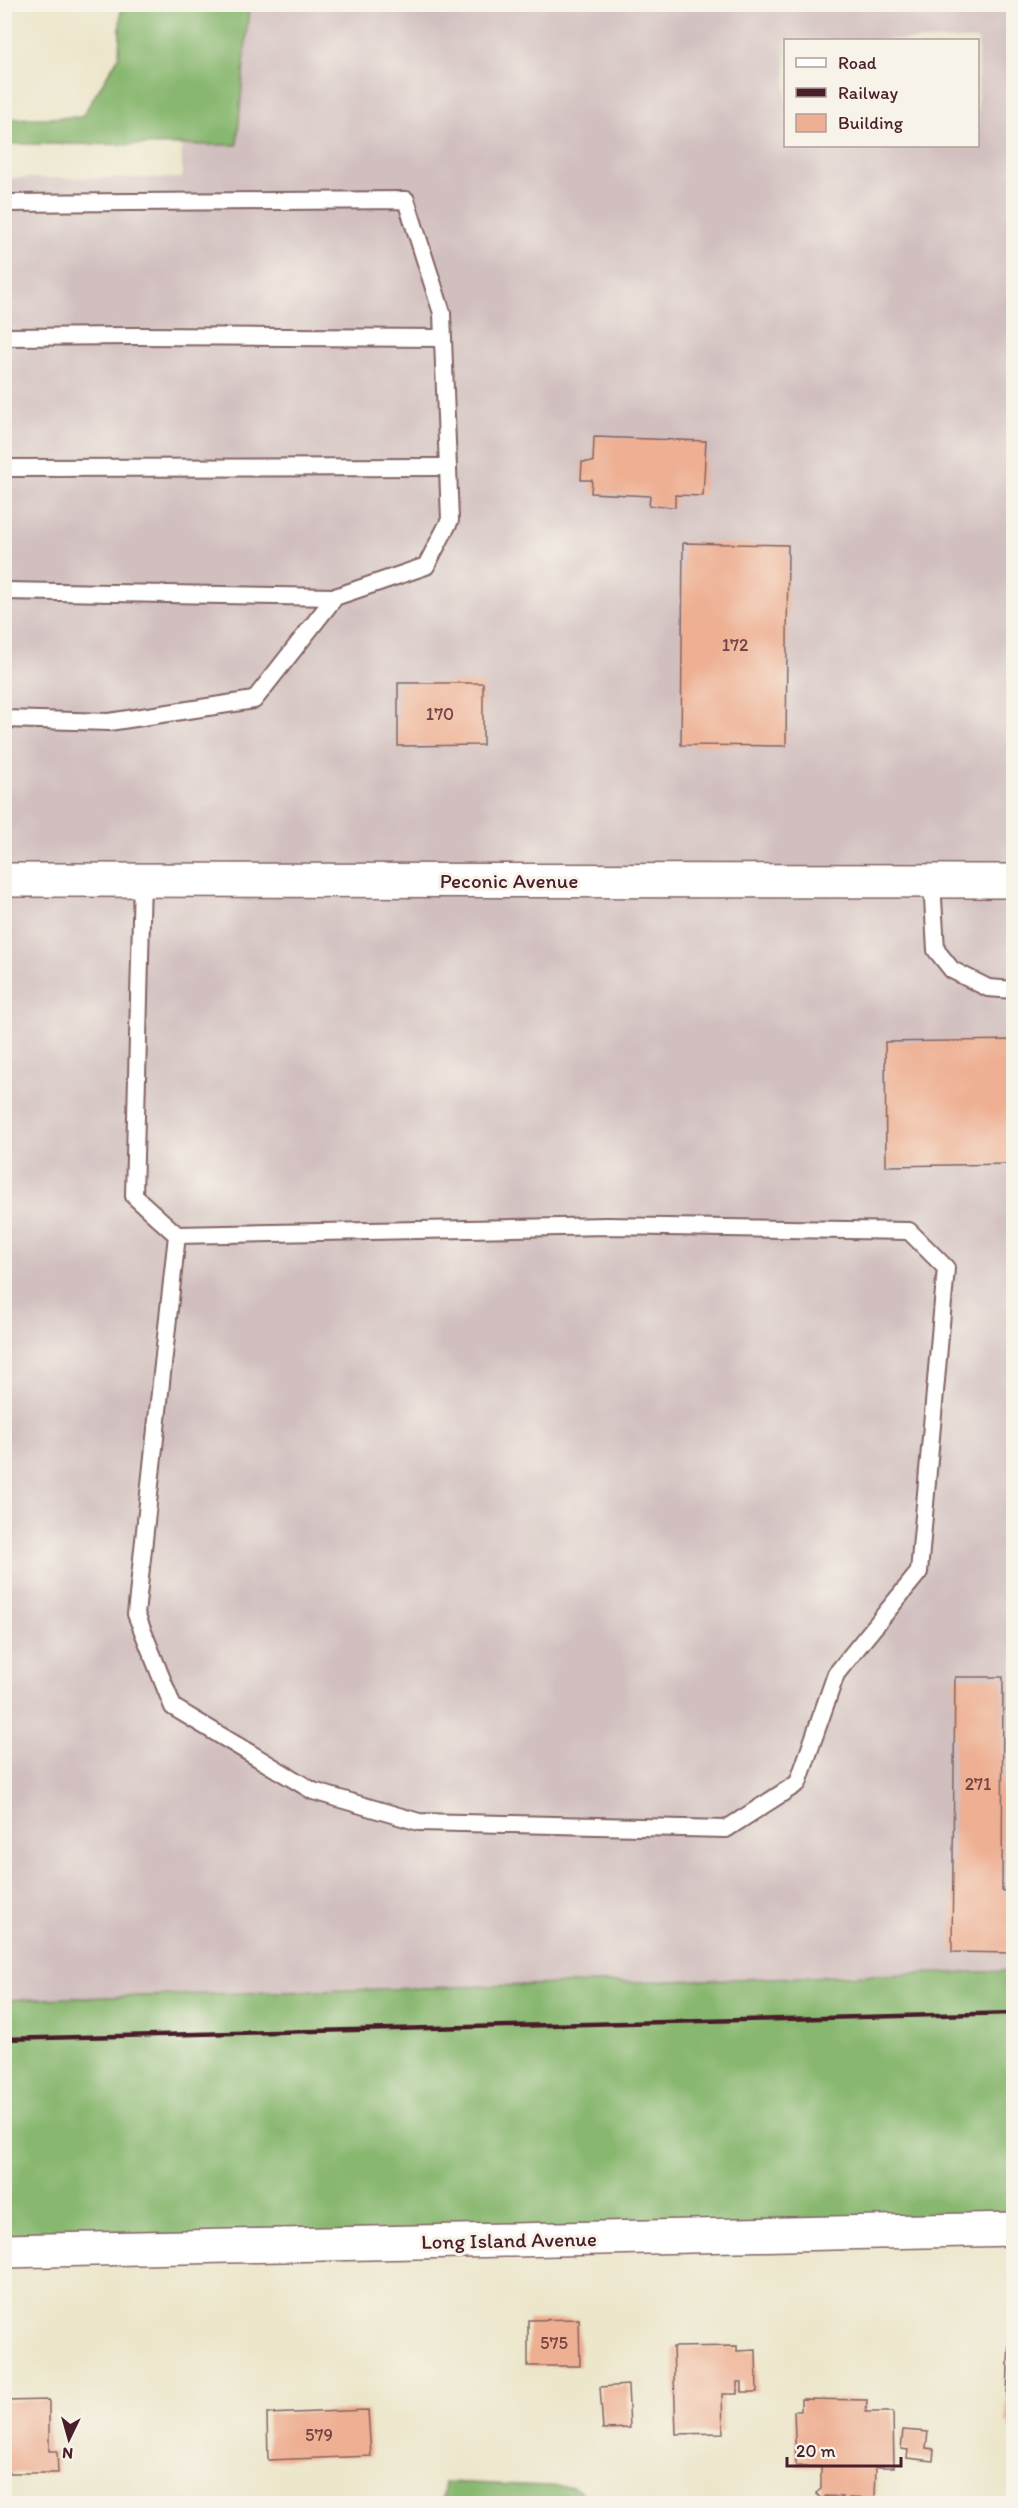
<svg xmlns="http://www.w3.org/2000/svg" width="1018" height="2508" viewBox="0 0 1018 2508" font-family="Itim,sans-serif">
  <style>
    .industrial { fill: #d1bfbf; fill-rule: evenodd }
    .forest { fill: #88b770; stroke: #696b4e; stroke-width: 1.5 }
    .building { fill: #eeaf92 }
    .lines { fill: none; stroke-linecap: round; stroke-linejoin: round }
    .service-casing { stroke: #836563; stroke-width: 20 }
    .minor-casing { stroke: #836563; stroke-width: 36 }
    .tertiary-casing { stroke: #836563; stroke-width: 36 }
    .service { stroke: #fff; stroke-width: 16 }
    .minor { stroke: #fff; stroke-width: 33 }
    .tertiary { stroke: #fff; stroke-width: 33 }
    .rail { stroke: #4a1f2b; stroke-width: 4.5 }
    .labels { text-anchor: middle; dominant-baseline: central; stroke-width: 6; stroke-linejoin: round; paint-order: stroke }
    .number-label { font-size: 18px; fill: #734345 }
    .street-label { font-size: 21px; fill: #4a1f2b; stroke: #f7f3e8 }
  </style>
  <rect width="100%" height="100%" fill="#f7f3e8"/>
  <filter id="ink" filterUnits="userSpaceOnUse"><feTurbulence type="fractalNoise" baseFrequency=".0167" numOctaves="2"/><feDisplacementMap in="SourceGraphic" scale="12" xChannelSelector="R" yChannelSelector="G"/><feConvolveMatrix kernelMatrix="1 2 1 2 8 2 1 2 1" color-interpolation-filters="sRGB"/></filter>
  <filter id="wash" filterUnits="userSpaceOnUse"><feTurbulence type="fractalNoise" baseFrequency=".008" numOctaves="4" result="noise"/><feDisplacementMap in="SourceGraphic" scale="24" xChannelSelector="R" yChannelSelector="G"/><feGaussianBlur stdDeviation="1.35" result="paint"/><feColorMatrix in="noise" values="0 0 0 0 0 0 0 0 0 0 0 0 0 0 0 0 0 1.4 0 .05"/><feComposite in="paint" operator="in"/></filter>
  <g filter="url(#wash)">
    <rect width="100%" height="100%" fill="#ece6cb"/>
    <path class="industrial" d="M 180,5 L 1013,5 L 1013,1971 L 5,2000 L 4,178 L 182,178 ZM 786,40 L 978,40 L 978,146 L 786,146 Z"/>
    <g class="forest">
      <polygon points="121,5 249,5 237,145 5,144 5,119 82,117 119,56"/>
      <polygon points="1013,1971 1013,2229 5,2251 4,2000"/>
      <polygon points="445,2482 573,2487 598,2503 442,2503"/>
    </g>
    <g id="blocks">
      <g class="building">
        <polygon points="594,437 706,441 703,496 675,495 675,507 649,506 650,496 591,493 592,480 581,480 582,462 593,462"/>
        <polygon points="683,543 788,545 786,746 681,745"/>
        <polygon points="398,683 483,683 483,745 398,746"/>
        <polygon points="1014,1040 1014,1164 886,1166 885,1042"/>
        <polygon points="955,1677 1003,1677 1002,1891 1014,1891 1014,1953 952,1952"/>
        <polygon points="579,2319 580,2366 528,2366 528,2320"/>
        <polygon points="1009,2338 1014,2339 1014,2423 1006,2423"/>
        <polygon points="737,2346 737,2351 756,2350 757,2392 742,2392 742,2382 737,2382 737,2394 722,2394 723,2433 676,2434 673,2347"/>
        <polygon points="628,2385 630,2428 603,2429 600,2387"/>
        <polygon points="801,2399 867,2400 866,2412 893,2412 894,2467 876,2467 875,2499 849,2498 849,2502 842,2502 842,2497 826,2496 822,2500 816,2493 821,2489 821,2467 796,2466 794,2411 801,2411"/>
        <polygon points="49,2400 49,2451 57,2451 58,2473 4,2473 4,2401"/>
        <polygon points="368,2410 371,2456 268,2460 267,2414"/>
        <polygon points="903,2430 928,2432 926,2448 934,2449 933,2461 907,2458 908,2450 901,2449"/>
      </g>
    </g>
  </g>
  <g filter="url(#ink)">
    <use href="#blocks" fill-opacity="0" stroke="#836563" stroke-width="1.5"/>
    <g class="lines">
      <g class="service-casing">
        <g id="service">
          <polyline points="4,203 406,200 442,313 450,520 426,566 335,597 254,700 109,722 4,719"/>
          <polyline points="4,337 135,336 443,338"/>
          <polyline points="4,468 448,467"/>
          <polyline points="4,591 335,597"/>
          <polyline points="142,880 134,1196 177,1235 607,1226 909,1231 946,1268 919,1572 836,1674 798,1783 726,1829 419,1822 313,1791 173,1707 136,1614 177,1235"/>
          <polyline points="932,881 936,950 952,970 988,988 1014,990"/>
        </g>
      </g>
      <g class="minor-casing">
        <polyline id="minor" points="4,880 1014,881"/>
      </g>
      <g class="tertiary-casing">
        <polyline id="tertiary" points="4,2251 1014,2229"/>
      </g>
      <use href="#service" class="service"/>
      <use href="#minor" class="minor"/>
      <use href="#tertiary" class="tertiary"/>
      <polyline class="rail" points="4,2039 1014,2013"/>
    </g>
  </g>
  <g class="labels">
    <g class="number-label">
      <text x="735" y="645">172</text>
      <text x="440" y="714">170</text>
      <text x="978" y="1784">271</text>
      <text x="554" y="2343">575</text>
      <text x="319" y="2435">579</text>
    </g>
    <g class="street-label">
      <text x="509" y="880">Peconic Avenue</text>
      <text transform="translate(509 2240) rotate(-1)">Long Island Avenue</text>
    </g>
  </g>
  <rect width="1018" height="2508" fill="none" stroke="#f7f3e8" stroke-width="24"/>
  <rect x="784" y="39" width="195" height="108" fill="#f7f3e8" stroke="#b29e9c" stroke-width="1.5"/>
  <rect x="796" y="58" width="30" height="9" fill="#ffffff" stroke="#b29e9c" stroke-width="1.5"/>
  <text x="838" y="69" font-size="18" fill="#4a1f2b">Road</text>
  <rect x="796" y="88" width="30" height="9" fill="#4a1f2b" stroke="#b29e9c" stroke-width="1.5"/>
  <text x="838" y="99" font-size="18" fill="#4a1f2b">Railway</text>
  <rect x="796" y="114" width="30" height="18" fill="#eeaf92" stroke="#b29e9c" stroke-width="1.5"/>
  <text x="838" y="129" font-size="18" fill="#4a1f2b">Building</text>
  <g transform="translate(69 2439) rotate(185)" stroke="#f7f3e8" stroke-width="4.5" paint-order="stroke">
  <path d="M0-4.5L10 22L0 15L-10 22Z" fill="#4a1f2b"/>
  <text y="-9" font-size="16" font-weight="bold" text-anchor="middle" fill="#4a1f2b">N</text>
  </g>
  <path d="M787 2457v9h114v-9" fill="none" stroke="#4a1f2b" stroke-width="3"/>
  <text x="796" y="2457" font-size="18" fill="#4a1f2b" stroke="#f7f3e8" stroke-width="4.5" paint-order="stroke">20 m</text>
</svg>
